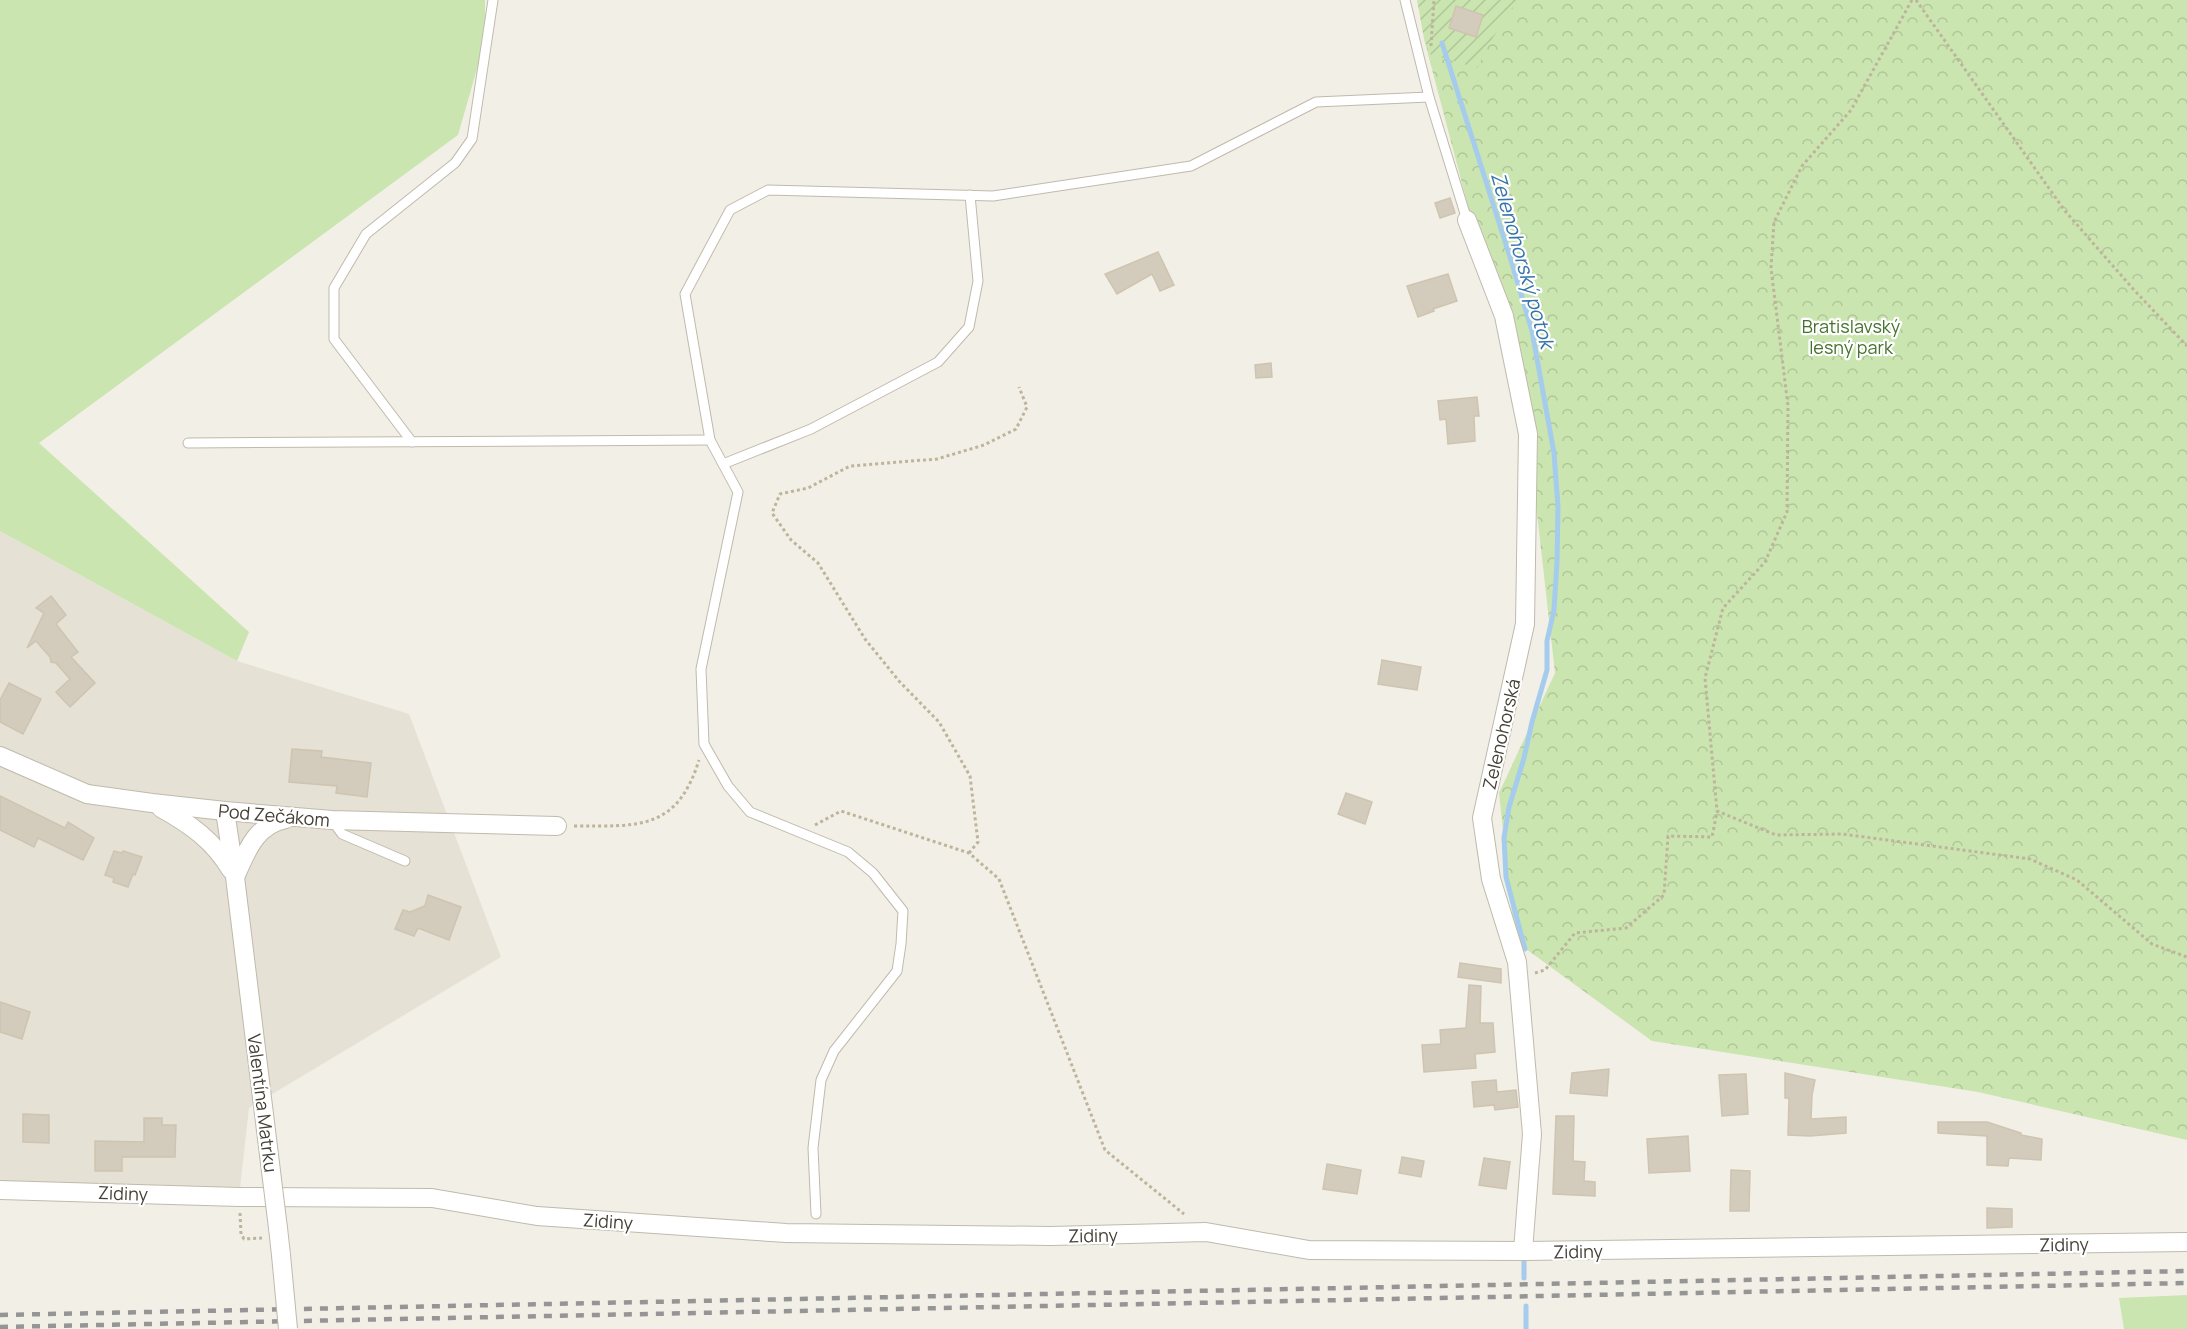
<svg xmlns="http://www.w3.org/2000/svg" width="2187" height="1329" viewBox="0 0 2187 1329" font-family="Manrope,sans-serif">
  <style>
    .residential { fill: #e6e1d5 }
    .green { fill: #cbe5b1 }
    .forest { fill: url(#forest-crowns) }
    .garden { fill: url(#garden-furrows) }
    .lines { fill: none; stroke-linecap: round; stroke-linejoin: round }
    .stream { stroke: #a5ccec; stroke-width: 5 }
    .building { fill: #d3cbbc; stroke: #cec4b0; stroke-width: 1.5 }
    .lane-casing { stroke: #c0baac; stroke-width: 11 }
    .street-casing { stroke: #c0baac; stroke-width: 20 }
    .path { stroke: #beb49b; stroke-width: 3; stroke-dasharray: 3 3; stroke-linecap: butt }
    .lane { stroke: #fff; stroke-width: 9 }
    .street { stroke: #fff; stroke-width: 18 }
    .rail { stroke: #959595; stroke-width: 4.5; stroke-dasharray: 8 8; stroke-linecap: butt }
    .street-bridge-casing { stroke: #c0baac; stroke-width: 20; stroke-linecap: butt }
    .street-bridge { stroke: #fff; stroke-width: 18 }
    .labels { text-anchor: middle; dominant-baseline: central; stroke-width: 4.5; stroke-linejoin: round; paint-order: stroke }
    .park-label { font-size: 18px; fill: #44732c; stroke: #fff }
    .street-label { font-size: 18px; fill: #454036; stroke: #fff }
    .water-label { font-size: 20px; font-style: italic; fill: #3573ab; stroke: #fff }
  </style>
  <defs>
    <pattern id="forest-crowns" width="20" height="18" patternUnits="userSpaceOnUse" patternTransform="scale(1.5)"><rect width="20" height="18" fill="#cbe5b1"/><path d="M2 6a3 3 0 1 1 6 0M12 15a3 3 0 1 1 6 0" fill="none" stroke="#b0c699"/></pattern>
    <pattern id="garden-furrows" width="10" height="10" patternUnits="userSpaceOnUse" patternTransform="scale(1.5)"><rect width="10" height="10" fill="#cbe5b1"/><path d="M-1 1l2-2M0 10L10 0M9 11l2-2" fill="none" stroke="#b0c699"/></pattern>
  </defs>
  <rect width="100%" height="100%" fill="#f2efe6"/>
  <polygon class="residential" points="0,531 237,661 409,714 501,957 249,1108 239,1197 0,1190"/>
  <g class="green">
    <polygon points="0,0 485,0 485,41 458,135 39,443 249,632 237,661 0,531"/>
    <polygon points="2187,1295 2187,1329 2124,1329 2119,1298"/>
  </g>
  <polygon class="forest" points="1451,0 2187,0 2187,1140 1978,1092 1652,1041 1515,941 1499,793 1555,673 1528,434 1424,39"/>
  <polygon class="garden" points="1417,0 1517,0 1489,44 1477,68 1430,54 1424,39"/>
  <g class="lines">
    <g class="stream">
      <polyline points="1442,43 1510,257 1532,331 1554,453 1558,507 1557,562 1554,610 1547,641 1547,670 1532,722 1524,758 1509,807 1504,838 1506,877 1525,949"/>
      <polyline points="1524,1258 1524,1278"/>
      <polyline points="1526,1329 1526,1306"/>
    </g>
  </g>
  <g class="building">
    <polygon points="1456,6 1483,15 1476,37 1449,28"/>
    <polygon points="1450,198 1455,213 1440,218 1435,203"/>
    <polygon points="1158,252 1174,285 1160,291 1152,274 1117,294 1105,274"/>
    <polygon points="1448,274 1457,301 1433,309 1434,311 1418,317 1407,286"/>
    <polygon points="1271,363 1272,377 1256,378 1255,365"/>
    <polygon points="1477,397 1479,416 1474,416 1475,441 1448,444 1446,419 1440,420 1438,401"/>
    <polygon points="51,596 66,615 56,624 78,652 71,657 95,683 70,707 56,692 70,679 56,663 51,662 50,657 36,641 27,648 44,613 36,608"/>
    <polygon points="1382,660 1421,667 1417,690 1378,684"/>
    <polygon points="9,683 41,699 23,734 0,722 0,700"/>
    <polygon points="292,749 322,751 321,757 371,763 367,797 336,793 337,786 289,782"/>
    <polygon points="1346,793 1372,802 1365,824 1338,814"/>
    <polygon points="0,796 65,828 68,822 94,838 83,860 38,838 34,847 0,830"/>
    <polygon points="114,851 122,853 123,851 142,857 135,875 133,874 128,887 113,882 114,878 105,875"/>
    <polygon points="428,895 461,907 449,940 418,928 414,936 395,929 403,910 410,912 425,906"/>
    <polygon points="1460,963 1501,969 1501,983 1458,977"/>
    <polygon points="1469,985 1481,986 1480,1023 1493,1023 1495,1052 1475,1054 1476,1068 1424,1072 1422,1045 1441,1044 1440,1030 1466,1028"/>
    <polygon points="0,1002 30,1012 22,1039 0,1032"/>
    <polygon points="1609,1069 1607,1096 1570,1093 1572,1073"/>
    <polygon points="1785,1073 1815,1080 1812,1095 1811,1119 1846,1117 1846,1133 1810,1136 1788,1135 1789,1098 1785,1098"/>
    <polygon points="1746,1074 1748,1114 1722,1116 1719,1075"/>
    <polygon points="1496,1080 1497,1092 1516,1090 1518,1107 1495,1110 1494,1105 1474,1107 1472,1082"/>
    <polygon points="23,1114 49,1115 49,1143 23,1142"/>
    <polygon points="1556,1116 1574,1116 1573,1161 1585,1162 1584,1181 1595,1182 1595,1196 1553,1194"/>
    <polygon points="144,1118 162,1118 162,1125 176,1125 175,1157 122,1157 122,1171 95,1171 95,1141 144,1142"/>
    <polygon points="1938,1122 1987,1122 2021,1133 2021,1135 2042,1139 2041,1160 2009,1158 2008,1166 1987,1165 1987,1136 1938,1133"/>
    <polygon points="1688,1136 1690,1171 1649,1173 1647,1139"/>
    <polygon points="1402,1157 1424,1161 1421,1177 1399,1173"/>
    <polygon points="1484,1158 1510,1162 1506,1189 1479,1185"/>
    <polygon points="1327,1164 1361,1170 1357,1194 1323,1189"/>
    <polygon points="1731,1170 1750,1171 1749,1211 1730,1211"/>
    <polygon points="1987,1208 2012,1209 2012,1227 1987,1228"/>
  </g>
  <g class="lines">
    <g class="lane-casing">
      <g id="lane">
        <polyline points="1405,0 1429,97 1467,220"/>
        <polyline points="412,442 334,339 334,288 366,234 455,163 472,139 493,0"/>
        <polyline points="188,443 710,440"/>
        <polyline points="723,464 811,429 938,362 969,327 978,281 970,195"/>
        <polyline points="332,820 342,834 405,861"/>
        <polyline points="816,1214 813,1148 821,1080 834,1051 897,971 901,944 903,911 873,873 848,852 750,812 728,786 704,744 701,669 738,492 710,440 685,294 730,210 768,190 993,196 1191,166 1316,102 1429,97"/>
      </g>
    </g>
    <g class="street-casing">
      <g id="street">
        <polyline points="1467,220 1504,316 1528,434 1525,624 1482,818 1491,879 1517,962 1532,1134 1523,1251"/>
        <polyline points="0,756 87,794 152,803 225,811 332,820 557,826"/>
        <path d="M 161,808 C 190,824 214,841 231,870"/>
        <polyline points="225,811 235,877 269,1155"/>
        <path d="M 236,875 C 247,850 256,825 286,819"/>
        <polyline points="0,1190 239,1197 432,1198 537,1216 786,1233 1051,1236 1206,1232 1309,1250 1523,1251 2187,1242"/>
        <polyline points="278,1228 281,1255"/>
      </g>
    </g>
    <g class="path">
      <polyline points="1912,0 1851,110 1802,166 1774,222 1771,268 1788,406 1787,512 1765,562 1723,608 1705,678 1717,811 1776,835 1842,834 2030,859 2077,880 2152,944 2187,957"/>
      <polyline points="1916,0 2065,211 2134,290 2187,346"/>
      <polyline points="1431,46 1434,0"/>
      <polyline points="815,825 841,811 969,853 999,879 1105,1150 1184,1214"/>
      <path d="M 574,826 C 638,826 677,831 699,760"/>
      <polyline points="969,853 978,842 970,776 939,722 899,681 865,639 818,563 791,540 772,513 780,494 808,488 850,466 937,459 984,445 1016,429 1027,407 1019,387"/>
      <polyline points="1535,973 1545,970 1575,933 1626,928 1664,895 1668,836 1712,837 1717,812"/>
      <polyline points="240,1213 241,1234 244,1239 262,1238"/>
    </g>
    <use href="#lane" class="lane"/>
    <use href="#street" class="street"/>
    <g class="rail">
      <polyline points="0,1315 2187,1271"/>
      <polyline points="0,1327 2187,1283"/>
    </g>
    <g class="street-bridge-casing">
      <g id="street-bridge">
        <polyline points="269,1155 278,1228"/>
        <polyline points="281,1255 288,1329"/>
      </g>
    </g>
    <use href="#street-bridge" class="street-bridge"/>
  </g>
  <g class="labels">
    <g class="park-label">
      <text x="1851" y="326">Bratislavský<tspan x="1851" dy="21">lesný park</tspan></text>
    </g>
    <g class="street-label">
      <text transform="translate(1501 734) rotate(-77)">Zelenohorská</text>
      <text transform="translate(274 815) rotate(5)">Pod Zečákom</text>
      <text transform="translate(263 1103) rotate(83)">Valentína Matrku</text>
      <text transform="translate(123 1193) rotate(2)">Zidiny</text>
      <text transform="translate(608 1221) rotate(4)">Zidiny</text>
      <text transform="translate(1093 1235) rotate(-1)">Zidiny</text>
      <text transform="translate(2064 1244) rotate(-1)">Zidiny</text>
      <text transform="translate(1578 1251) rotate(-1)">Zidiny</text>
    </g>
    <g class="water-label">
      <text transform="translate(1523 260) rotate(74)">Zelenohorský potok</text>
    </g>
  </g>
</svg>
